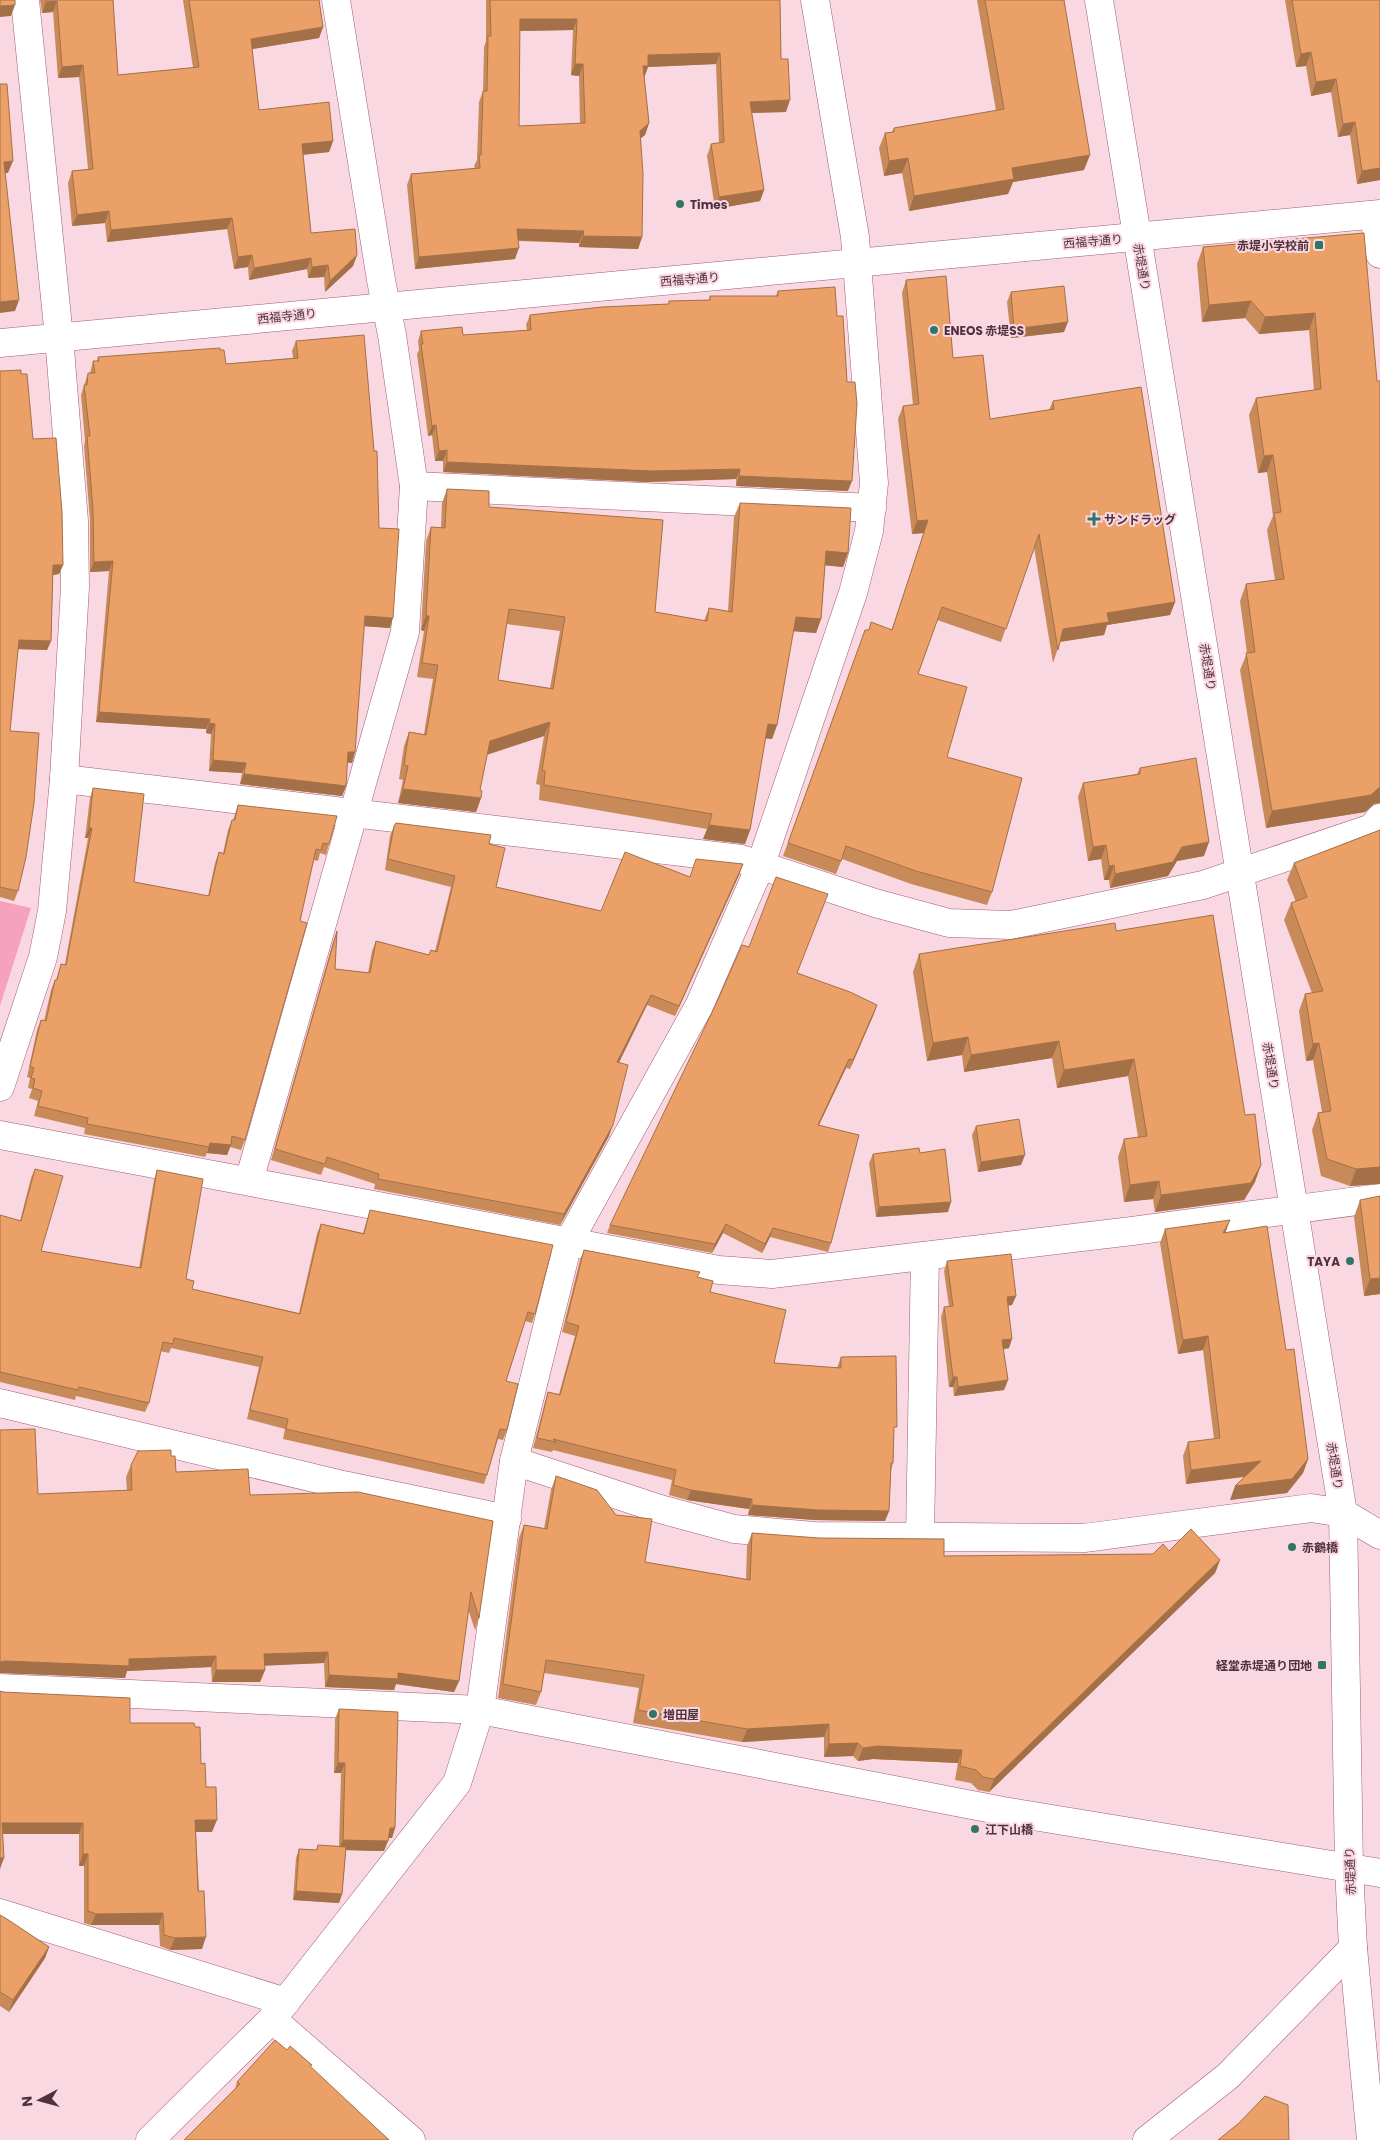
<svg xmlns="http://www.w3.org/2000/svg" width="1380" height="2140" viewBox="0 0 1380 2140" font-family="Poppins,'Noto Sans JP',sans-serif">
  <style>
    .green { fill: #f6a2bf }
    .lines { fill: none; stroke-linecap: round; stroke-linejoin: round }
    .minor-casing { stroke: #a35b75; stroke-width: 29 }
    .minor { stroke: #fff; stroke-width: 28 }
    .wall { fill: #c98a59; fill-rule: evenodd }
    .shaded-wall { fill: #a47048 }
    .building { fill: #eaa067; stroke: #a47048; fill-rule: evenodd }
    .poi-dot { fill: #327567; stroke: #f9d8e2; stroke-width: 2 }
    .labels { text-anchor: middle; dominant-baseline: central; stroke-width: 4; stroke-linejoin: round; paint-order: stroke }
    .poi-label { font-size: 12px; font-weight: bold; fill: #51313c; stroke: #f9d8e2; text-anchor: start }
    .street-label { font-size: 12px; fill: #51313c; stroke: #f9d8e2 }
  </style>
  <rect width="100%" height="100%" fill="#f9d8e2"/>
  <polygon class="green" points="0,901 31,908 0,1006"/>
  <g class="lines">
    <g class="minor-casing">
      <g id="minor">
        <polyline points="1099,0 1343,1513 1349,1868 1353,1948 1371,2140"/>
        <polyline points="1374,215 1380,254"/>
        <polyline points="0,343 1380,214"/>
        <polyline points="414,486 872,508"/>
        <polyline points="64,779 741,859 875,903 949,923 1011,925 1203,885 1372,828 1380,818"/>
        <polyline points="0,1087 43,957 52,911 64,779 75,587 74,521 59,337 25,0"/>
        <path d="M 0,1135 C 240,1179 479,1226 719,1270 L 772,1274 L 1132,1231 L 1380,1198"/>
        <polyline points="249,1181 405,632 414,486 392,335 381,280 336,0"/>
        <polyline points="0,1403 343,1485 507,1519"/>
        <polyline points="514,1461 660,1509 734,1529 814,1536 1084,1538 1311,1508 1343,1513 1380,1535"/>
        <polyline points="920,1537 925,1256"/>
        <polyline points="0,1688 480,1710 1003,1811 1380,1873"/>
        <polyline points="0,1913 286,2002"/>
        <polyline points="272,2019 411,2140"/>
        <polyline points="150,2140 272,2019 457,1783 480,1710 514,1461 568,1243 699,1006 761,864 853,593 869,531 874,483 855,237 815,0"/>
        <polyline points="1147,2140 1228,2076 1353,1948"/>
      </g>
    </g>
    <use href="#minor" class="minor"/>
  </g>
  <g class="wall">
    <polygon points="40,0 113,0 118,75 193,68 183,0 319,0 323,27 319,38 252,49 259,110 333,141 329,152 303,155 311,233 357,255 353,266 325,292 324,277 308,278 307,269 249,280 248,267 234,269 227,229 107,242 105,223 72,226 68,183 72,171 88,169 79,77 58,78 53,12 42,13"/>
    <path d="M 486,0 L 780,0 L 781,59 L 786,112 L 751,113 L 764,190 L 760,201 L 715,209 L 707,156 L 711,144 L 719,143 L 716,64 L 648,67 L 644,77 L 649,123 L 645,135 L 641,138 L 642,237 L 638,249 L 579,247 L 579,243 L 518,241 L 515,259 L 415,269 L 407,185 L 411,174 L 475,168 L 474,166 L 477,160 L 479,102 L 483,91 L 484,47 L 486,41 ZM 573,30 L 571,75 L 579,76 L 580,124 L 519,126 L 520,31 Z"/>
    <polygon points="977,0 1064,0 1084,170 1013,182 1008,194 909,211 902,173 884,176 879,148 885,133 892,132 894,128 996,111"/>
    <polygon points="1285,0 1380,0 1380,180 1357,184 1350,135 1338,137 1331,92 1311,96 1306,66 1296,67"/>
    <polygon points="1364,233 1374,804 1365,812 1266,828 1240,670 1247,653 1240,601 1246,584 1275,580 1267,530 1273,516 1267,472 1258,473 1249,415 1256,398 1314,390 1309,330 1259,334 1245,318 1202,322 1197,264 1203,247"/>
    <polygon points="906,280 990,419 1049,410 1053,401 1175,602 1170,615 1107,625 1104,635 1060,642 1053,663 1034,547 1001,642 937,620 918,674 947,757 992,892 987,905 911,884 842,859 836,874 783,856 865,630 892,629 924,533 912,534 898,419 903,406 913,405 902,293"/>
    <polygon points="778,291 848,491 736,486 736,479 648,482 443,472 443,461 435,461 432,435 428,436 417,354 419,350 418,341 421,331 463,335 527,330 526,325 530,315 668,304 669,301 709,300 710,296 776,296"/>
    <polygon points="1011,292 1064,332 1011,338 1007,302"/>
    <polygon points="296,341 379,528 390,628 364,626 355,752 352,763 347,762 346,786 342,796 240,784 242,773 209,771 211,734 206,733 206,729 96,722 109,571 90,572 90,520 84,446 85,441 81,395 88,373 90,373 93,361 97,361 98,357 226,364 293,358 292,351"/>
    <polygon points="0,371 33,439 63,565 59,574 53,575 51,641 47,650 18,649 10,731 18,891 14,901 0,897"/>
    <path d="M 447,489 L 489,507 L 655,612 L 704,621 L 709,608 L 728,611 L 734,517 L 740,503 L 848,553 L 843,567 L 825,565 L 821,619 L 816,633 L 793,631 L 777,725 L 772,739 L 765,738 L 750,830 L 745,844 L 703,839 L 707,829 L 539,800 L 540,785 L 536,784 L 544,736 L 487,755 L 480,790 L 481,798 L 476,812 L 398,803 L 403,780 L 399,779 L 404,746 L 409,732 L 424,734 L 433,679 L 417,677 L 424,631 L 421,630 L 426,541 L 431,527 L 441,528 L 442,503 ZM 507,624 L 560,631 L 550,688 L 498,680 Z"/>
    <polygon points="1140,768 1204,856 1177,861 1168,876 1110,888 1109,880 1104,880 1101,859 1088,861 1078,797 1083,783 1137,774"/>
    <polygon points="93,788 134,882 208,896 215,863 219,852 223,853 228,830 232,820 233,820 238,805 329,844 326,855 320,853 318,861 314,860 245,1140 241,1150 230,1147 227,1155 207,1153 205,1157 84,1134 85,1128 34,1116 38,1101 29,1098 32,1089 28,1088 30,1078 27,1077 37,1030 41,1020 44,1021 51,990 55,980 56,980 61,964 65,964 88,838 85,838 90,798"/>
    <polygon points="394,826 489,844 496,887 601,911 690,877 743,864 739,875 675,1016 647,1005 618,1063 609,1136 560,1225 374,1189 375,1184 324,1167 321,1175 271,1160 333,942 337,931 335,969 368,973 372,951 376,941 429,955 431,950 435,951 451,887 385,870 390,836"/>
    <polygon points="1380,830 1380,1184 1350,1186 1321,1176 1312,1130 1318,1113 1322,1112 1313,1060 1306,1061 1299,1011 1305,994 1312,993 1284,920 1291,903 1296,902 1287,880 1294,863"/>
    <polygon points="1116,931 1255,1182 1244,1200 1155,1212 1153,1199 1124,1202 1118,1157 1124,1139 1138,1137 1128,1076 1057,1088 1052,1058 964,1072 962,1055 927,1061 913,972 919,954"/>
    <polygon points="798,973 877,1005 850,1069 846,1068 819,1125 831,1243 828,1252 770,1237 762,1253 723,1233 712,1253 607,1233 610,1225"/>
    <polygon points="976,1126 1021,1165 978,1172 972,1135"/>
    <polygon points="920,1153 948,1212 876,1217 869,1163 873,1154"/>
    <polygon points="35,1169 41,1251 139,1268 154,1180 157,1170 186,1279 192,1289 299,1313 317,1234 321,1224 363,1233 367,1220 370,1210 535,1314 532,1323 525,1321 506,1381 507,1430 503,1440 498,1439 484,1484 283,1439 285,1429 247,1419 259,1367 171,1348 169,1353 160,1351 149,1403 145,1412 76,1396 75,1400 0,1382 0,1215 20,1221 31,1178"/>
    <polygon points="1360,1200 1380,1294 1364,1296 1354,1217"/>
    <polygon points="1165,1229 1225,1233 1286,1350 1308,1459 1303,1473 1287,1493 1230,1500 1245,1477 1186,1484 1183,1456 1188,1442 1214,1439 1203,1350 1178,1354 1160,1243"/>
    <polygon points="584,1250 698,1277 774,1363 837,1368 841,1357 894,1435 893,1463 891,1471 889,1511 885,1521 815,1520 748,1515 749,1509 687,1500 669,1495 672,1480 553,1450 552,1452 533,1448 545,1402 548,1392 559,1394 575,1336 562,1332 580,1260"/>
    <polygon points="947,1261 1016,1296 1012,1305 1008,1306 1009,1348 1003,1349 1008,1380 1004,1390 954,1396 953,1387 949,1387 941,1317 944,1307 949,1307 944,1271"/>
    <polygon points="171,1456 176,1472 250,1495 493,1521 479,1618 475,1630 468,1609 459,1681 454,1692 396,1684 394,1690 325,1687 324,1663 264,1665 265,1670 260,1682 212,1682 211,1667 127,1671 125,1678 0,1673 38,1494 127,1491 126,1477 131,1465"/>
    <polygon points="556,1476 645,1562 746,1579 747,1546 752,1533 944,1556 1153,1554 1169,1551 1220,1560 1215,1573 989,1792 978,1790 971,1783 955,1780 958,1763 873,1759 858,1761 853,1756 824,1757 824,1737 742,1742 633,1723 639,1688 544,1673 541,1692 536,1705 498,1698 519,1538 524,1525 544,1529 551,1490"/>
    <polygon points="0,1691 130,1723 201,1764 206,1787 212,1832 196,1832 202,1949 170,1950 160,1946 159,1925 91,1925 84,1923 84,1866 79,1866 79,1834 3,1834"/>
    <polygon points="339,1709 395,1828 392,1838 388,1838 384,1851 346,1850 342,1894 339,1903 293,1900 296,1858 299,1849 316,1850 318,1845 339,1846 341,1773 334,1773 335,1719"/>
    <polygon points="0,1915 49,1947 45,1958 9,2012 0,2006"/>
    <polygon points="287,2050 311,2067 235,2089 237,2082"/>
  </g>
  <g class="shaded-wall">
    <polygon points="57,1 53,12 42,13 46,2"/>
    <polygon points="15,5 11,16 0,17 0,6"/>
    <polygon points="520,19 577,19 573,30 516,31"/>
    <polygon points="323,27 319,38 247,50 251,39"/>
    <polygon points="1311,52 1306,66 1296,67 1301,54"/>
    <polygon points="720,53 716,64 648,67 644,78 643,66 648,55"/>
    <polygon points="575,64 583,64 579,76 571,75"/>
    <polygon points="83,65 79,77 58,78 62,67"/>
    <polygon points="1336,79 1331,92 1311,96 1316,82"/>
    <polygon points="790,100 786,112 745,113 750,102"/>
    <polygon points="1355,122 1350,135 1338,137 1343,124"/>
    <polygon points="649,123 645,135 636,142 640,131"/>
    <polygon points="333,141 329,152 298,155 302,144"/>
    <polygon points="1090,155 1084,170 1013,182 1008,194 909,211 914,196 1012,168"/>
    <polygon points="908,158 902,173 884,176 889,161"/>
    <polygon points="13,161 8,173 0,173 4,162"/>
    <polygon points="1380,168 1380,180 1357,184 1362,171"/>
    <polygon points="764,190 760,201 715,209 719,197"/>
    <polygon points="109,211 105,223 72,226 77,215"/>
    <polygon points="232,218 227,229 107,242 111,230"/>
    <polygon points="517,229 584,231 579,243 513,240"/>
    <polygon points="583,236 642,237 638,249 579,247"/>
    <polygon points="519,248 515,259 415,269 419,257"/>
    <polygon points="252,255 248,267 234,269 238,257"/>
    <polygon points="357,255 353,266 325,292 330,281"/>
    <polygon points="311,258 307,269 249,280 254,268"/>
    <polygon points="328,265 324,277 308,278 312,267"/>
    <polygon points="19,300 15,311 0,313 0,302"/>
    <polygon points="1251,301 1245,318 1202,322 1209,305"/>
    <polygon points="1315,313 1309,330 1259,334 1265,317"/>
    <polygon points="1068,322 1064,332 1011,338 1014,329"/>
    <polygon points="436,425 432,435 428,436 432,426"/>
    <polygon points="447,450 443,461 435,461 439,451"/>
    <polygon points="1273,455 1267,472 1258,473 1264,456"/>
    <polygon points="447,462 740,469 736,479 648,482 443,472"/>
    <polygon points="739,476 852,481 848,491 736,486"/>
    <polygon points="928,520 924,533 912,534 917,521"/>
    <polygon points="826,551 848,553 843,567 821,565"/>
    <polygon points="113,561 109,571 90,572 94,562"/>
    <polygon points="53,565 63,565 59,574 50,575"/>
    <polygon points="1175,602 1170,615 1107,625 1104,635 1058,642 1063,629 1107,613"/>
    <polygon points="365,616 393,618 390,628 361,626"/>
    <polygon points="426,616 429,616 424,631 421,630"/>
    <polygon points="796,617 821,619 816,633 791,631"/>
    <polygon points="19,640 51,641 47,650 15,649"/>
    <polygon points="99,712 210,719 206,729 96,722"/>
    <polygon points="550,722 544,736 485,755 490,741"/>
    <polygon points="209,723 215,724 211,734 206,733"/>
    <polygon points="768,724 777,725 772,739 762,738"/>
    <polygon points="348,752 355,752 352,763 344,762"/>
    <polygon points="213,760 246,763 242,773 209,771"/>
    <polygon points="244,774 346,786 342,796 240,784"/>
    <polygon points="1380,787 1380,803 1374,804 1365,812 1266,828 1272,811"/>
    <polygon points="403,789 481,798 476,812 398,803"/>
    <polygon points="709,825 750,830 745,844 703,839"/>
    <polygon points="89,828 92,828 88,838 85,838"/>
    <polygon points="1209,842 1204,856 1177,861 1168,876 1110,888 1115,874 1182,847"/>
    <polygon points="1106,845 1101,859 1088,861 1093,847"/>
    <polygon points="743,864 739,875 675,1016 679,1006"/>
    <polygon points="1114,865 1109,880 1104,880 1109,866"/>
    <polygon points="651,995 647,1005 614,1073 617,1062"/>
    <polygon points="877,1005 874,1014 850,1069 853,1060"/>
    <polygon points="968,1037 962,1055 927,1061 933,1043"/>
    <polygon points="1059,1041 1052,1058 964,1072 971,1055"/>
    <polygon points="1319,1043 1313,1060 1306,1061 1313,1044"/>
    <polygon points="849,1059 846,1068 815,1133 818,1125"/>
    <polygon points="1134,1059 1128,1076 1057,1088 1064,1070"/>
    <polygon points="613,1125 609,1136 560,1225 564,1214"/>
    <polygon points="210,1143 231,1145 227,1155 207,1153"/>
    <polygon points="1025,1155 1021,1165 978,1172 981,1162"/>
    <polygon points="1261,1165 1255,1182 1244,1200 1155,1212 1161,1195"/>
    <polygon points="1380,1167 1380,1184 1350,1186 1356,1169"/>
    <polygon points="1159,1181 1153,1199 1124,1202 1130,1185"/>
    <polygon points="951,1202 948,1212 876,1217 879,1207"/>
    <polygon points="1230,1220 1225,1234 1223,1233"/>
    <polygon points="726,1224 723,1233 712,1253 715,1244"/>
    <polygon points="773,1228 770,1237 762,1253 765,1244"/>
    <polygon points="1380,1278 1380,1294 1364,1296 1370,1279"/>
    <polygon points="1016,1296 1012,1305 1004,1306 1007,1297"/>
    <polygon points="1208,1336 1203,1350 1178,1354 1183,1340"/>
    <polygon points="1012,1339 1009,1348 999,1350 1002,1340"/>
    <polygon points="953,1377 957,1377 953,1387 949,1387"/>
    <polygon points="1008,1380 1004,1390 954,1396 958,1387"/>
    <polygon points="1308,1459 1303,1473 1287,1493 1230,1500 1235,1486"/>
    <polygon points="1261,1461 1256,1475 1186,1484 1191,1470"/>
    <polygon points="691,1490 752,1499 749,1509 687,1500"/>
    <polygon points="752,1505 889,1511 885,1521 815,1520 748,1515"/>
    <polygon points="1220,1560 1215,1573 989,1792 994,1779"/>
    <polygon points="328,1652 324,1663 260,1666 264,1654"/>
    <polygon points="216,1656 211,1667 127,1671 125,1678 0,1673 0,1662 5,1661 129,1659"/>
    <polygon points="216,1670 265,1670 260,1682 212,1682"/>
    <polygon points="398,1673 459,1681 454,1692 396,1684 394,1690 325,1687 329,1675"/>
    <polygon points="829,1724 824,1737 742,1742 747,1729"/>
    <polygon points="858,1743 853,1756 824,1757 829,1744"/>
    <polygon points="877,1746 962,1750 958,1763 873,1759 858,1761 863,1748"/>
    <polygon points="338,1763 345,1763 341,1773 334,1773"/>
    <polygon points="195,1820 217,1820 212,1832 191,1832"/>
    <polygon points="2,1823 83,1823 79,1834 0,1834"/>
    <polygon points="390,1828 395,1828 392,1838 386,1838"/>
    <polygon points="343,1840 388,1841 384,1851 339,1850"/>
    <polygon points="83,1854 88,1854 84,1866 79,1866"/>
    <polygon points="0,1858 4,1858 0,1869"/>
    <polygon points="296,1891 342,1894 339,1903 293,1900"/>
    <polygon points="163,1913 159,1925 91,1925 96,1914"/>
    <polygon points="206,1937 202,1949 170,1950 175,1938"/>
    <polygon points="49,1947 45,1958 9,2012 13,2000"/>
  </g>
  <g class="building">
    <polygon points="0,0 15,0 15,5 0,6"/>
    <polygon points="46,0 113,0 118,75 199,67 189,0 319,0 323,27 251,39 259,110 329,102 333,141 302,144 311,233 355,229 357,255 330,281 328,265 312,267 311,258 254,268 252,255 238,257 232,218 111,230 109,211 77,215 72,171 93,169 83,65 62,67 57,1 46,2"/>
    <path d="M 490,0 L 780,0 L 781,59 L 788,59 L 790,100 L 750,102 L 764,190 L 719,197 L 711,144 L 724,142 L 720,53 L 648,55 L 648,66 L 643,66 L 649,123 L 640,131 L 643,174 L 642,237 L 583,236 L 584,231 L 517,229 L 519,248 L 419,257 L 411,174 L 480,168 L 479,155 L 481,155 L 483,91 L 487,91 L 488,36 L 491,36 ZM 520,19 L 577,19 L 575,64 L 583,64 L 585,123 L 519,126 Z"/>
    <polygon points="985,0 1064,0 1090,155 1012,168 1014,179 914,196 908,158 889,161 885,133 894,132 894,128 1004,109"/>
    <polygon points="1292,0 1380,0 1380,168 1362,171 1355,122 1343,124 1336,79 1316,82 1311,52 1301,54"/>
    <polygon points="0,84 7,84 13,161 4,162 19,300 0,302"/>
    <polygon points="1364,233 1377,381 1380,381 1380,787 1371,795 1272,811 1246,653 1255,652 1246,584 1284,579 1274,513 1281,512 1273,455 1264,456 1256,398 1321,389 1315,313 1265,317 1251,301 1209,305 1203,247"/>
    <polygon points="946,276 953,358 983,355 990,419 1054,409 1053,401 1141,387 1175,602 1107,613 1109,622 1063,629 1058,650 1039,534 1006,629 942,607 918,674 967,687 947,757 1022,778 992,892 916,871 846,846 841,861 788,843 865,630 869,630 871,622 892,630 928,520 917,521 903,406 919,404 906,280"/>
    <polygon points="1064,286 1068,322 1014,329 1011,292"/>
    <polygon points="835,287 837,316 843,316 847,382 855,382 857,404 852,481 739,476 740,469 652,471 447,462 447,450 439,451 436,425 432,426 421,344 423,344 421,331 462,327 463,335 531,330 530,315 602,307 669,304 669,301 710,300 710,296 778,296 778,291"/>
    <polygon points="364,335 374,451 377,451 379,528 399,529 393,618 365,616 355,752 348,752 346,786 244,774 246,763 213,760 215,724 209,723 210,719 99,712 113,561 94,562 93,509 87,436 90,436 84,385 87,385 88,373 95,373 93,361 99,361 98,357 220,348 220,350 224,350 226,364 298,358 296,341"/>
    <polygon points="21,370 21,374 27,374 33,439 56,438 62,512 63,565 53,565 51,641 19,640 10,731 39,733 34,803 26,857 18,891 0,887 0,371"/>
    <path d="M 447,489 L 489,491 L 489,507 L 663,520 L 655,612 L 707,621 L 709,608 L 732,612 L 740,503 L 851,508 L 848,553 L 826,551 L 821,619 L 796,617 L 777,725 L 768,724 L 750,830 L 709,825 L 712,814 L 544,785 L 545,771 L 542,770 L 550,722 L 490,741 L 480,790 L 482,791 L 481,798 L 403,789 L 408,766 L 404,765 L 409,732 L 426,735 L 438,665 L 422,663 L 429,616 L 426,616 L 431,527 L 445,528 ZM 509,609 L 565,617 L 553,689 L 498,680 Z"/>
    <polygon points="1196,758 1209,842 1182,847 1173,862 1115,874 1114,865 1109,866 1106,845 1093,847 1083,783 1140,774 1140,768"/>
    <polygon points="93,788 144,794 134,882 209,896 219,852 224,854 232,820 235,820 238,805 337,816 329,844 323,843 321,850 316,849 300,921 307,923 245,1140 232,1136 231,1145 210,1143 209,1147 87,1124 88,1118 38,1106 42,1091 33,1088 35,1079 31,1078 34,1068 30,1066 41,1020 46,1021 55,980 57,980 61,964 66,965 92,828 89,828"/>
    <polygon points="396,823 491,835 489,844 505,848 496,887 601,911 625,852 690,877 696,859 743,864 679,1006 651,995 617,1062 628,1065 613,1125 564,1214 378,1179 379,1174 327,1157 325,1164 275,1149 337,931 335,969 370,973 376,941 429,955 431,950 437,952 455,876 388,859 394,826"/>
    <polygon points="1380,830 1380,1167 1356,1169 1327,1159 1318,1113 1331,1111 1319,1043 1313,1044 1305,994 1323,991 1291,903 1307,897 1294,863"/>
    <polygon points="776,877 828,894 797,973 850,992 877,1005 853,1060 849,1059 818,1125 859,1135 831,1243 773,1228 765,1244 726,1224 715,1244 610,1225 716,1004 742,945 749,947"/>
    <polygon points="1213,915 1245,1115 1255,1114 1261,1165 1251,1183 1161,1195 1159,1181 1130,1185 1124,1139 1147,1136 1134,1059 1064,1070 1059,1041 971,1055 968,1037 933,1043 919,954 1115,923 1116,931"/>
    <polygon points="1019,1119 1025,1155 981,1162 976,1126"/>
    <polygon points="919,1148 920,1153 945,1149 951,1202 879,1207 873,1154"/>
    <polygon points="35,1169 63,1176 41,1251 141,1268 157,1170 203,1179 186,1279 194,1281 192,1289 300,1314 321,1224 364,1234 370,1210 553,1245 535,1314 528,1312 506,1381 518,1384 507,1430 500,1429 487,1475 286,1429 288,1419 250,1410 263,1357 174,1338 173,1344 163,1342 149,1403 79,1387 78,1390 0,1372 0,1215 21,1221"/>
    <polygon points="1380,1196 1380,1278 1370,1279 1360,1200"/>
    <polygon points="1230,1220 1223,1233 1267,1226 1286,1350 1294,1349 1308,1459 1292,1479 1235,1486 1261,1461 1191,1470 1188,1442 1220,1438 1208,1336 1183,1340 1165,1229"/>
    <polygon points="584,1250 700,1272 697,1277 713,1281 710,1292 786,1310 774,1363 841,1368 841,1357 896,1356 897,1427 894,1427 893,1463 891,1463 889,1511 818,1510 752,1505 752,1499 691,1490 673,1485 676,1470 553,1439 556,1442 537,1438 548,1392 560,1395 579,1326 566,1322"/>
    <polygon points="1011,1254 1016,1296 1007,1297 1012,1339 1002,1340 1008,1380 958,1387 957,1377 953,1377 944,1307 953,1306 947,1261"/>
    <polygon points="35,1429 38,1494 132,1490 131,1465 138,1451 171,1450 171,1456 175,1456 176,1472 248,1469 250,1495 358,1492 493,1521 479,1618 471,1592 459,1681 398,1673 398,1679 329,1675 328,1652 264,1654 265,1670 216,1670 216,1656 129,1659 129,1666 5,1661 0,1662 0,1430"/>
    <polygon points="556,1476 597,1490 616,1515 652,1519 645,1562 750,1580 752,1533 819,1538 944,1539 944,1556 1153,1554 1163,1544 1169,1551 1191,1529 1220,1560 994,1779 983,1777 976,1770 960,1766 962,1750 877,1746 863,1748 858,1743 829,1744 829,1724 747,1729 638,1710 644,1675 546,1660 541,1692 503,1684 524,1525 547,1529"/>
    <polygon points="0,1691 3,1692 130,1698 130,1723 194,1723 195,1727 200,1727 201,1764 205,1763 206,1787 216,1787 217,1820 195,1820 198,1891 204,1891 206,1937 175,1938 164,1935 163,1913 96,1914 88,1911 88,1854 83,1854 83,1823 2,1823 4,1858 0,1858"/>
    <polygon points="339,1709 398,1712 395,1828 390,1828 388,1841 343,1840 345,1763 338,1763"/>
    <polygon points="318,1845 346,1847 342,1894 296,1891 299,1849 317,1850"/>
    <polygon points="0,1915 7,1919 49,1947 13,2000 0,1992"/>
    <polygon points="275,2040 287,2050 290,2046 312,2065 310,2066 389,2140 184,2140 240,2084 237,2082"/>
    <polygon points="1265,2096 1288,2105 1289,2140 1218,2140 1239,2123"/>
  </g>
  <g class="poi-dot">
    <circle cx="680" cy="204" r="5"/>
    <rect x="1314" y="240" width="10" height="10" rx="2.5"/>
    <circle cx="934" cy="330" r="5"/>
    <path d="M1091.5 511.5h5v5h5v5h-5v5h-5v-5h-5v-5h5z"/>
    <circle cx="1350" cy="1261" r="5"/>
    <circle cx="1292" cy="1547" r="5"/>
    <rect x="1317" y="1660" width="10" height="10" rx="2.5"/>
    <circle cx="653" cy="1714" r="5"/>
    <circle cx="975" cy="1829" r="5"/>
  </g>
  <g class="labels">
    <g class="poi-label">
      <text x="690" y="204">Times</text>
      <text x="1309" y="245" text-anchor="end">赤堤小学校前</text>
      <text x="944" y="330">ENEOS 赤堤SS</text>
      <text x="1104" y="519">サンドラッグ</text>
      <text x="1340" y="1261" text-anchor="end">TAYA</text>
      <text x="1302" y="1547">赤鶴橋</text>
      <text x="1312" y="1665" text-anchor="end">経堂赤堤通り団地</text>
      <text x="663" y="1714">増田屋</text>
      <text x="985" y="1829">江下山橋</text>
    </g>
    <g class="street-label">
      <text transform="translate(1093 241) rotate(-5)">西福寺通り</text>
      <text transform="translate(1142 267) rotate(80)">赤堤通り</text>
      <text transform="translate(690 279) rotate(-5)">西福寺通り</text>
      <text transform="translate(287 316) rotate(-6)">西福寺通り</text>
      <text transform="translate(1208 667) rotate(81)">赤堤通り</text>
      <text transform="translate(1271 1066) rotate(81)">赤堤通り</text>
      <text transform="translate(1335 1466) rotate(81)">赤堤通り</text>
      <text transform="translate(1350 1871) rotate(-92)">赤堤通り</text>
    </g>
  </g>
  <g transform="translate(40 2100) rotate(264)" stroke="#f9d8e2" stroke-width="4" paint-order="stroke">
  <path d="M0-4L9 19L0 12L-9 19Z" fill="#51313c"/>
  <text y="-8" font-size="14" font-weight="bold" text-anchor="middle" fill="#51313c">N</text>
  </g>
</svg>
